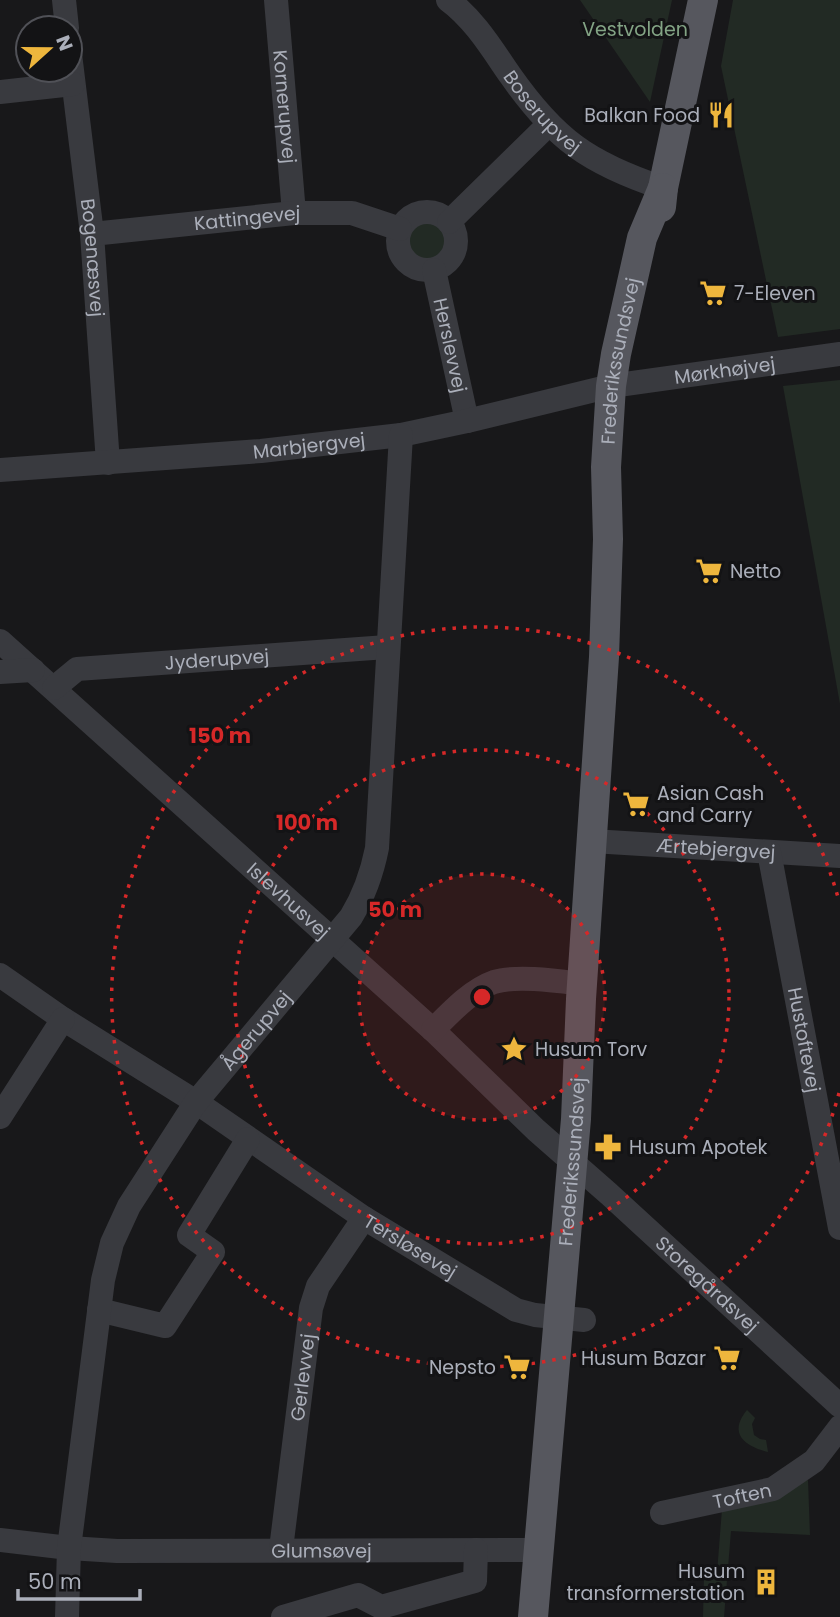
<svg xmlns="http://www.w3.org/2000/svg" width="840" height="1617" viewBox="0 0 840 1617" font-family="Poppins,sans-serif">
  <style>
    .green { fill: #222a24 }
    .lines { fill: none; stroke-linecap: round; stroke-linejoin: round }
    .minor { stroke: #393a3f; stroke-width: 24 }
    .major { stroke: #56575e; stroke-width: 30 }
    .ring { fill: none; stroke: #d62828; stroke-width: 3.5; stroke-dasharray: 3.5 7 }
    .labels { text-anchor: middle; dominant-baseline: central; stroke-width: 6; stroke-linejoin: round; paint-order: stroke }
    .park-label { font-size: 19px; fill: #83a485; stroke: #131315 }
    .street-label { font-size: 19px; fill: #abafba; stroke: #131315 }
    .poi-label { font-size: 19px; fill: #abafba; stroke: #131315; text-anchor: start }
    .centre { fill: #d62828; stroke: #131315; stroke-width: 3.5 }
    .ring-label { font-size: 21px; text-anchor: middle; font-weight: bold; fill: #d62828; stroke: #131315; stroke-width: 6; stroke-linejoin: round; paint-order: stroke }
  </style>
  <rect width="100%" height="100%" fill="#18181a"/>
  <g class="green">
    <polygon points="580,0 672,0 650,102"/>
    <polygon points="733,0 840,0 840,329 778,337 721,66"/>
    <circle cx="428" cy="242" r="22"/>
    <polygon points="840,380 840,704 783,386"/>
    <path d="M 747,1410 L 755,1418 L 752,1424 L 754,1435 L 760,1439 L 766,1440 L 768,1452 C 744,1446 728,1433 747,1410 Z"/>
    <polygon points="808,1480 810,1535 731,1531 724,1617 703,1617 704,1575 717,1573 722,1509"/>
  </g>
  <g class="lines">
    <g class="minor">
      <polyline points="64,0 67,28"/>
      <path id="s1" d="M 276,0 L 294,213"/>
      <path id="s2" d="M 448,0 C 474,19 492,49 510,75 C 555,139 588,163 663,188"/>
      <path id="s3" d="M 70,54 L 92,234 L 108,463"/>
      <polyline points="0,92 73,84"/>
      <circle cx="427" cy="241" r="29"/>
      <polyline points="449,222 548,125"/>
      <path id="s4" d="M 92,234 L 294,213 L 352,213 L 400,229"/>
      <path id="s5" d="M 434,270 L 467,421"/>
      <path id="s6" d="M 0,470 L 261,451 L 401,435 L 467,421 L 611,386 L 840,354"/>
      <path id="s7" d="M 0,641 L 433,1030 L 536,1130 L 609,1194 L 840,1406"/>
      <polyline points="0,672 33,670"/>
      <path id="s8" d="M 54,688 L 77,669 L 387,647"/>
      <path id="s9" d="M 592,841 L 840,856"/>
      <path id="s10" d="M 769,852 L 840,1228"/>
      <path id="s11" d="M 0,975 L 63,1019 L 196,1102 L 364,1218 L 516,1310 L 535,1315 L 584,1320"/>
      <path d="M 433,1030 C 450,1013 471,990 494,982 C 517,975 558,981 582,984"/>
      <polyline points="0,1117 63,1019"/>
      <polyline points="99,1310 165,1326 213,1252 189,1235 248,1139"/>
      <path id="s12" d="M 662,1513 L 773,1489 L 814,1461 L 840,1427"/>
      <path id="s13" d="M 0,1540 L 69,1548 L 117,1551 L 539,1550"/>
      <path id="s14" d="M 281,1549 L 311,1308 L 318,1286 L 364,1218"/>
      <path id="s15" d="M 67,1617 L 69,1548 L 103,1280 L 112,1243 L 129,1206 L 196,1102 L 351,917 C 365,894 372,873 377,848 L 401,435"/>
      <polyline points="283,1617 358,1595 381,1607 475,1581 476,1550"/>
    </g>
    <g class="major">
      <polyline points="661,207 663,188 703,0"/>
      <path id="s16" d="M 533,1617 L 576,1119 L 581,999 L 604,657 L 608,539 L 606,467 L 611,386 L 616,354 L 642,238 L 663,188"/>
    </g>
  </g>
  <circle cx="482" cy="997" r="123" fill="#d62828" fill-opacity=".12"/>
  <g class="ring">
    <circle cx="482" cy="997" r="123"/>
    <circle cx="482" cy="997" r="247"/>
    <path d="M839 1093A370 370 0 1 1 839 901"/>
  </g>
  <defs>
    <g id="restaurant-bare" transform="scale(2.1)"><path d="M-5-6h1v4h1v-4h1v4h1v-4h1v5L-1.5 .5V6h-2V.5L-5-1ZM5-6V6H3V1.5H1.5Q1.5-4 5-6Z" fill="#eeb63d" stroke="#131315" stroke-width="2.5" paint-order="stroke"/></g>
    <g id="supermarket-bare" transform="scale(2.1)"><path d="M-6-5.5h2.5l.6 2H6L4.5 2H-2.5L-4.4-4H-6ZM-1.5 3.2a1.3 1.3 0 1 0 .1 0ZM3 3.2a1.3 1.3 0 1 0 .1 0Z" fill="#eeb63d" stroke="#131315" stroke-width="2.5" paint-order="stroke"/></g>
    <g id="sight-bare" transform="scale(2.1)"><path d="M0-6L1.8-2.2L6-1.7L2.9 1.2L3.7 5.4L0 3.3L-3.7 5.4L-2.9 1.2L-6-1.7L-1.8-2.2Z" fill="#eeb63d" stroke="#131315" stroke-width="2.5" paint-order="stroke"/></g>
    <g id="pharmacy-bare" transform="scale(2.1)"><path d="M-2-6h4v4h4v4h-4v4h-4v-4h-4v-4h4Z" fill="#eeb63d" stroke="#131315" stroke-width="2.5" paint-order="stroke"/></g>
    <g id="building-bare" transform="scale(2.1)"><path d="M-4-6H4V6H1V3H-1V6H-4ZM-2.5-4.3h1.7v1.8h-1.7ZM.8-4.3h1.7v1.8H.8ZM-2.5-1h1.7V.8h-1.7ZM.8-1h1.7V.8H.8Z" fill="#eeb63d" stroke="#131315" stroke-width="2.5" paint-order="stroke"/></g>
  </defs>
  <g fill-rule="evenodd">
    <use href="#restaurant-bare" x="721" y="115"/>
    <use href="#supermarket-bare" x="713" y="293"/>
    <use href="#supermarket-bare" x="709" y="571"/>
    <use href="#supermarket-bare" x="636" y="804"/>
    <use href="#sight-bare" x="514" y="1049"/>
    <use href="#pharmacy-bare" x="608" y="1147"/>
    <use href="#supermarket-bare" x="727" y="1358"/>
    <use href="#supermarket-bare" x="517" y="1367"/>
    <use href="#building-bare" x="766" y="1582"/>
  </g>
  <g class="labels">
    <g class="park-label">
      <text x="635" y="29">Vestvolden</text>
    </g>
    <g class="street-label">
      <text stroke="none"><textPath href="#s1" startOffset="107">Kornerupvej</textPath></text>
      <text stroke="none"><textPath href="#s2" startOffset="147">Boserupvej</textPath></text>
      <text stroke="none"><textPath href="#s4" startOffset="156">Kattingevej</textPath></text>
      <text stroke="none"><textPath href="#s3" startOffset="205">Bogenæsvej</textPath></text>
      <text stroke="none"><textPath href="#s5" startOffset="77">Herslevvej</textPath></text>
      <text stroke="none"><textPath href="#s16" startOffset="1260">Frederikssundsvej</textPath></text>
      <text stroke="none"><textPath href="#s6" startOffset="733">Mørkhøjvej</textPath></text>
      <text stroke="none"><textPath href="#s6" startOffset="310">Marbjergvej</textPath></text>
      <text stroke="none"><textPath href="#s8" startOffset="170">Jyderupvej</textPath></text>
      <text stroke="none"><textPath href="#s9" startOffset="124">Ærtebjergvej</textPath></text>
      <text stroke="none"><textPath href="#s7" startOffset="388">Islevhusvej</textPath></text>
      <text stroke="none"><textPath href="#s15" startOffset="635">Ågerupvej</textPath></text>
      <text stroke="none"><textPath href="#s10" startOffset="191">Hustoftevej</textPath></text>
      <text stroke="none"><textPath href="#s16" startOffset="457">Frederikssundsvej</textPath></text>
      <text stroke="none"><textPath href="#s11" startOffset="492">Tersløsevej</textPath></text>
      <text stroke="none"><textPath href="#s7" startOffset="956">Storegårdsvej</textPath></text>
      <text stroke="none"><textPath href="#s14" startOffset="173">Gerlevvej</textPath></text>
      <text stroke="none"><textPath href="#s12" startOffset="82">Toften</textPath></text>
      <text stroke="none"><textPath href="#s13" startOffset="322">Glumsøvej</textPath></text>
    </g>
    <g class="poi-label">
      <text x="700" y="115" text-anchor="end">Balkan Food</text>
      <text x="734" y="293">7-Eleven</text>
      <text x="730" y="571">Netto</text>
      <text x="657" y="793">Asian Cash<tspan x="657" dy="22">and Carry</tspan></text>
      <text x="535" y="1049">Husum Torv</text>
      <text x="629" y="1147">Husum Apotek</text>
      <text x="706" y="1358" text-anchor="end">Husum Bazar</text>
      <text x="496" y="1367" text-anchor="end">Nepsto</text>
      <text x="745" y="1571" text-anchor="end">Husum<tspan x="745" dy="22">transformerstation</tspan></text>
    </g>
  </g>
  <circle cx="482" cy="997" r="10" class="centre"/>
  <g class="ring-label">
    <text x="220" y="743">150 m</text>
    <text x="307" y="830">100 m</text>
    <text x="395" y="917">50 m</text>
  </g>
  <g transform="translate(49 49) rotate(69)"><circle r="33" fill="#131315" stroke="#505157" stroke-width="2"/>
  <path d="M0-5L12 26L0 18L-12 26Z" fill="#eeb63d"/>
  <text y="-10" font-size="19" font-weight="bold" text-anchor="middle" fill="#abafba">N</text>
  </g>
  <path d="M18 1589v10h122v-10" fill="none" stroke="#abafba" stroke-width="3.5"/>
  <text x="28" y="1589" font-size="21" fill="#abafba" stroke="#131315" stroke-width="5" paint-order="stroke">50 m</text>
</svg>
